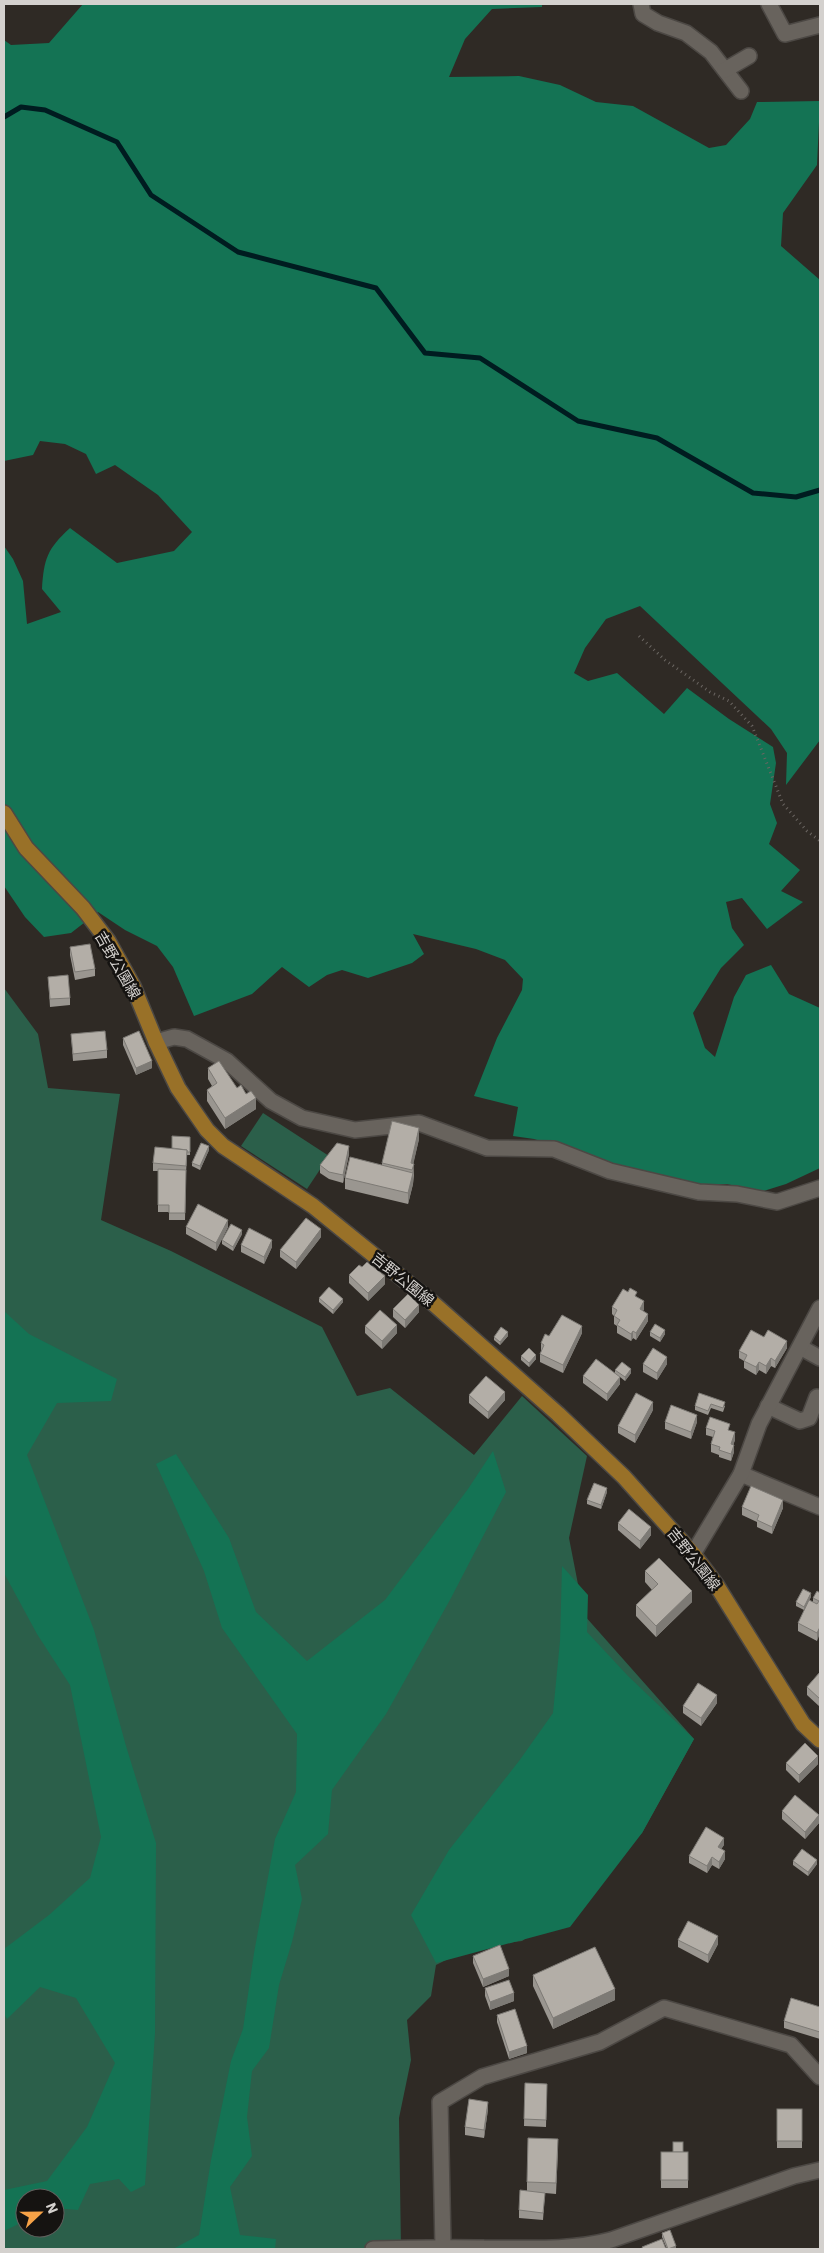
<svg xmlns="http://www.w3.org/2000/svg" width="824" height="2253" viewBox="0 0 824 2253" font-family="'IBM Plex Sans','Noto Sans JP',sans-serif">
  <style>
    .green { fill: #2b5f4a; fill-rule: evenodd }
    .forest { fill: #147354 }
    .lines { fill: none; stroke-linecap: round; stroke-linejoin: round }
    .stream { stroke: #001c20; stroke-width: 5 }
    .minor-casing { stroke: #4c4844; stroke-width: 18 }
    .major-casing { stroke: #4c4844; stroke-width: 18 }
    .path { stroke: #6b6662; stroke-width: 3; stroke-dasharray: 1 4; stroke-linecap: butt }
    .minor { stroke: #68635d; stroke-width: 15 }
    .major { stroke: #997128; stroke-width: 15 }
    .wall { fill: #9a9690 }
    .shaded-wall { fill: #7d7a75 }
    .building { fill: #b3aea7; stroke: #7d7a75 }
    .labels { text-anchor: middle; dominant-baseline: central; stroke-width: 5; stroke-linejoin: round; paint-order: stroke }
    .street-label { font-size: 15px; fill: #d4d1ce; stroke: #151311 }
  </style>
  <rect width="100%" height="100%" fill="#2f2a25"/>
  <g class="green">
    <path d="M 4,988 L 38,1034 L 48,1088 L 120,1094 L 101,1220 L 171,1251 L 322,1327 L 357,1396 L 390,1388 L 474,1455 L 522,1396 L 587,1456 L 569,1538 L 584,1615 L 694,1739 L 642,1833 L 584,1881 L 547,1924 L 522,1941 L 472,1947 L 436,1965 L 431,1996 L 407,2020 L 411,2060 L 399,2118 L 401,2249 L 4,2249 ZM 25,2198 L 55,2198 L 55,2228 L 25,2228 Z"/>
    <polygon points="263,1113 329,1156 307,1189 241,1146"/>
  </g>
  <g class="forest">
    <path d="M 83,4 L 542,4 L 542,7 L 492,9 L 465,39 L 449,77 L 519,76 L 560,85 L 596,102 L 633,106 L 709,148 L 726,145 L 750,119 L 757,102 L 820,101 L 817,165 L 783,213 L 781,246 L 820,280 L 820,740 L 786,785 L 787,753 L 771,729 L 640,606 L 606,619 L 585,648 L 574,673 L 588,681 L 617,673 L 664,714 L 687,688 L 729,719 L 773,747 L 776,763 L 770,804 L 777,823 L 769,844 L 800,870 L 781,891 L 803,902 L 767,929 L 742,898 L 726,902 L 732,928 L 744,945 L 721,968 L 693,1013 L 705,1048 L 715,1057 L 734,997 L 746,975 L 771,965 L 789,994 L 820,1008 L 820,1168 L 786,1184 L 760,1192 L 727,1184 L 696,1185 L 618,1165 L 534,1139 L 513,1136 L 518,1107 L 474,1096 L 497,1038 L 522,990 L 523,979 L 505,960 L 476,949 L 413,934 L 424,954 L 412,963 L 368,978 L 342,970 L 327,975 L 309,987 L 282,967 L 252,994 L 194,1016 L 173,967 L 157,946 L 125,930 L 98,912 L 71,933 L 44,937 L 25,917 L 4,886 L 4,546 L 13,559 L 23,581 L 27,624 L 61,612 L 42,589 C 44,559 47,549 70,528 L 117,563 L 174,551 L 192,532 L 158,495 L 115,465 L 96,474 L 86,454 L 65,444 L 40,441 L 33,455 L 4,461 L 4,40 L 11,45 L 49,43 Z"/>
    <polygon points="4,1311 29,1334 117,1379 111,1401 57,1403 27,1455 94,1630 126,1746 156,1843 155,2033 145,2185 131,2192 119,2179 90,2184 78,2210 55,2208 55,2198 25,2198 25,2221 4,2231 4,2190 47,2181 87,2127 115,2063 76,1998 40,1987 7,2019 4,2014 4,1949 49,1915 90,1878 101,1837 70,1685 37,1634 4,1573"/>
    <polygon points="493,1451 506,1492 451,1598 386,1714 332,1790 328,1834 295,1865 302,1899 292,1942 279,1985 269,2048 252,2071 247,2117 252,2156 230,2187 240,2235 276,2239 275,2249 173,2249 199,2235 211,2160 231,2061 243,2029 254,1953 275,1839 296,1792 297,1734 222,1628 204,1571 156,1464 176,1454 229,1538 256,1612 307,1661 385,1600 468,1489"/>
    <polygon points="562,1566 588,1595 587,1632 628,1676 694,1739 642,1833 570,1927 436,1963 411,1915 449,1850 519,1761 553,1713 560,1641"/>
  </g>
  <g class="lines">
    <polyline class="stream" points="4,117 21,107 45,110 117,142 151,195 238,252 376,288 425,353 480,358 578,421 657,438 753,493 796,497 820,490"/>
    <g class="minor-casing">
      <g id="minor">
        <polyline points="641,4 643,14 658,23 686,33 711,52 741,91"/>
        <polyline points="769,4 785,34 820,25"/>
        <polyline points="725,70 749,56"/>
        <polyline points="156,1042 174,1037 187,1039 227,1061 271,1101 302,1118 355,1130 419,1123 487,1148 554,1149 610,1171 699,1192 737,1194 777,1202 820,1188"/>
        <polyline points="800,1347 820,1358"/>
        <polyline points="768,1406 800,1421 809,1418 817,1397"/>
        <polyline points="741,1474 820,1507"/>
        <polyline points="693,1554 741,1474 759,1424 820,1308"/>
        <polyline points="443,2247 440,2102 482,2077 600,2042 664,2008 791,2045 820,2077"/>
        <path d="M 373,2249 C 410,2248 447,2247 484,2248 C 527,2248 569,2251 611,2240 L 794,2176 L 820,2170"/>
      </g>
    </g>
    <g class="major-casing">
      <polyline id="major" points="4,813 26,848 83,908 108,941 133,986 156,1042 178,1088 207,1130 223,1146 313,1206 434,1304 558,1414 624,1477 693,1554 717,1586 803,1724 820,1740"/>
    </g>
    <polyline class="path" points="639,636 665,660 710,692 729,701 752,726 783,804 807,831 820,841"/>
    <use href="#minor" class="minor"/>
    <use href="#major" class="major"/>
  </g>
  <g class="wall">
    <polygon points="70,947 95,969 95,976 75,980 70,955"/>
    <polygon points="48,977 70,998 70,1005 50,1007"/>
    <polygon points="71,1034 107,1050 107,1058 73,1061"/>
    <polygon points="123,1038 152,1068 136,1075 123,1045"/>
    <polygon points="208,1068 246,1094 256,1109 225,1129 207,1101 207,1090 212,1086 208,1079"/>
    <polygon points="190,1137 190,1155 187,1155 186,1174 185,1220 169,1220 169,1212 158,1212 158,1171 153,1171 153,1163"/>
    <polygon points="419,1139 413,1164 414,1175 413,1184 408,1204 345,1189 345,1178 382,1165 382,1163"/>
    <polygon points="209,1150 200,1170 192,1166 192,1163"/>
    <polygon points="349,1154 343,1183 329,1179 320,1173 320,1165"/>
    <polygon points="186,1227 228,1227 216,1251 186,1234"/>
    <polygon points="242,1234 233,1251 222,1244 222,1240"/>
    <polygon points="321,1237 296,1269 280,1257 280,1250"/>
    <polygon points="241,1245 272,1247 264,1264 241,1252"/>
    <polygon points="362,1267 385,1284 368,1301 349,1283 349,1275"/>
    <polygon points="319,1298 343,1302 333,1314 319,1302"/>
    <polygon points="637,1298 644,1309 643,1311 648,1321 636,1340 633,1338 631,1341 617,1333 617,1326 614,1324 614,1316 612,1314 612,1307"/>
    <polygon points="393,1309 419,1312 405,1328 393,1317"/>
    <polygon points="365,1326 397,1333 382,1349 365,1333"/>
    <polygon points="650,1332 665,1334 660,1342 650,1336"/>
    <polygon points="582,1333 563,1373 540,1362 540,1354 542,1351 541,1351 541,1343 549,1336"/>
    <polygon points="508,1336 500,1345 494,1340 494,1337"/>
    <polygon points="764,1337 787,1348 775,1368 771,1366 766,1374 759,1370 756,1375 744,1368 744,1361 739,1358 739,1351"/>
    <polygon points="521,1356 536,1359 529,1367 521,1360"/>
    <polygon points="643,1364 667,1364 657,1380 643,1372"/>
    <polygon points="615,1370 631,1373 625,1381 620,1377 620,1384 607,1401 583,1383 583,1376 615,1373"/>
    <polygon points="699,1393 725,1406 723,1412 711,1408 708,1415 695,1410 695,1406"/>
    <polygon points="469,1395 505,1400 488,1419 469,1403"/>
    <polygon points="653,1410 635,1443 618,1433 618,1426"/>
    <polygon points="665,1422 697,1422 691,1439 665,1429"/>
    <polygon points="706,1428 730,1431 735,1440 733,1445 734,1452 731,1461 719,1457 719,1455 711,1452 711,1444 713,1437 706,1435"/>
    <polygon points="607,1492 601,1509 587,1504 587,1500"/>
    <polygon points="742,1507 783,1508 772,1534 757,1527 757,1522 742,1515"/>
    <polygon points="618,1523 651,1535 640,1549 618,1530"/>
    <polygon points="645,1571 692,1602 656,1637 636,1616 636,1605 652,1590 645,1582"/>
    <polygon points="820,1593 817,1641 798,1631 798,1623 813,1602 813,1598"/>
    <polygon points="811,1597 804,1610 796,1606 796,1602"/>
    <polygon points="820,1672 820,1707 807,1695 807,1687"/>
    <polygon points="717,1703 701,1726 683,1713 683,1706"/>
    <polygon points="786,1763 818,1764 799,1783 786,1770"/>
    <polygon points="782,1811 819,1823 805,1839 782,1819"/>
    <polygon points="724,1845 721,1849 725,1859 719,1869 712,1865 707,1873 689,1863 689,1856"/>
    <polygon points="793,1861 817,1864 808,1876 793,1865"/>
    <polygon points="678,1940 718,1944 708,1963 678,1947"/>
    <polygon points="473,1956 509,1976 483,1987 473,1963"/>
    <polygon points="533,1975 615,2000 553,2029 533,1986"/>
    <polygon points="485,1988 514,2001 490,2010 485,1996"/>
    <polygon points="820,2007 820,2039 784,2028 784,2021"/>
    <polygon points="497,2015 527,2053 509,2059 497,2022"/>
    <polygon points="525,2083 547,2084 546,2127 524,2126"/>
    <polygon points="488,2109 484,2138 465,2135 465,2127"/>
    <rect x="777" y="2109" width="25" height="39"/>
    <polygon points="558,2150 556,2194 545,2193 543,2220 519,2218 519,2210 527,2191 527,2182"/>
    <rect x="661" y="2152" width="27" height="36"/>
    <polygon points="662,2233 676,2249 667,2249 662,2237"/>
  </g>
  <g class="shaded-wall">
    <polygon points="152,1061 152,1068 136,1075 136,1068"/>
    <polygon points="256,1098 256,1109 225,1129 225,1118"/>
    <polygon points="419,1128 419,1139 412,1170 411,1163"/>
    <polygon points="209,1146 209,1150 200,1170 200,1166"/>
    <polygon points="349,1146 349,1154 343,1183 343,1175"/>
    <polygon points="414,1164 413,1184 408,1204 408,1193 412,1174"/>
    <polygon points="228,1220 228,1227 216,1251 216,1243"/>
    <polygon points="321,1229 321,1237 296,1269 296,1262"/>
    <polygon points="242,1230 242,1234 233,1251 233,1247"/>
    <polygon points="272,1240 272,1247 264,1264 264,1257"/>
    <polygon points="385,1276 385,1284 368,1301 368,1293"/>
    <polygon points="343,1299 343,1302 333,1314 333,1310"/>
    <polygon points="644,1301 644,1309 640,1316 640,1309"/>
    <polygon points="419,1305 419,1312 405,1328 405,1320"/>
    <polygon points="648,1314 648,1321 636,1340 636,1333"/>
    <polygon points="397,1325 397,1333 382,1349 382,1341"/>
    <polygon points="582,1326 582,1333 563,1373 563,1365"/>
    <polygon points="665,1330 665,1334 660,1342 660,1338"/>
    <polygon points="633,1331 633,1338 631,1341 631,1334"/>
    <polygon points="508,1332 508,1336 500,1345 500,1342"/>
    <polygon points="787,1341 787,1348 775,1368 775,1361"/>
    <polygon points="536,1355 536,1359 529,1367 529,1363"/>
    <polygon points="667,1357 667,1364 657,1380 657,1373"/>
    <polygon points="771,1358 771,1366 766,1374 766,1366"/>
    <polygon points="759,1362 759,1370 756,1375 756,1367"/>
    <polygon points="631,1369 631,1373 625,1381 625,1377"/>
    <polygon points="620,1377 620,1384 607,1401 607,1394"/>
    <polygon points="505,1392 505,1400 488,1419 488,1412"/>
    <polygon points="653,1402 653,1410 635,1443 635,1435"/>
    <polygon points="697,1415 697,1422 691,1439 691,1432"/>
    <polygon points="735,1432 735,1440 731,1452 731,1444"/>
    <polygon points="734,1445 734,1452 731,1461 731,1454"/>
    <polygon points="607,1488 607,1492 601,1509 601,1505"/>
    <polygon points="783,1500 783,1508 772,1534 772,1527"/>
    <polygon points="651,1527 651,1535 640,1549 640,1541"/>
    <polygon points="692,1591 692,1602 656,1637 656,1626"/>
    <polygon points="811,1593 811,1597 804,1610 804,1607"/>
    <polygon points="820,1627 820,1634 817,1641 817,1633"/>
    <polygon points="717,1695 717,1703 701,1726 701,1718"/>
    <polygon points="818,1756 818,1764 799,1783 799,1775"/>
    <polygon points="819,1815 819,1823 805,1839 805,1832"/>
    <polygon points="724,1838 724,1845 718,1854 718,1847"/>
    <polygon points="725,1851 725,1859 719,1869 719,1862"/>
    <polygon points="712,1857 712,1865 707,1873 707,1866"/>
    <polygon points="817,1860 817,1864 808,1876 808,1872"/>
    <polygon points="718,1936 718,1944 708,1963 708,1955"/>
    <polygon points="509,1969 509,1976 483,1987 483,1979"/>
    <polygon points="615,1989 615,2000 553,2029 553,2018"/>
    <polygon points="514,1993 514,2001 490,2010 490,2002"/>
    <polygon points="527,2046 527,2053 509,2059 509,2052"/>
    <polygon points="488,2102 488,2109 484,2138 484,2130"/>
    <polygon points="676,2246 676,2249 668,2249"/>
  </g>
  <g class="building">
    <polygon points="90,944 95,969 75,972 70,947"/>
    <polygon points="68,975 70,998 50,999 48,977"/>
    <polygon points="105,1031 107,1050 73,1054 71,1034"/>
    <polygon points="139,1031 152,1061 136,1068 123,1038"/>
    <polygon points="219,1061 237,1088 241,1085 246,1094 251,1091 256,1098 225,1118 207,1090 217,1083 208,1068"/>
    <polygon points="392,1121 419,1128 411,1163 414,1164 412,1170 382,1163"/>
    <polygon points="172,1136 190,1137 190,1152 187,1152 187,1150 172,1148"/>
    <polygon points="201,1143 209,1146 200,1166 192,1163"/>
    <polygon points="337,1143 349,1146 343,1175 329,1172 320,1165"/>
    <polygon points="155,1147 187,1150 186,1166 153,1163"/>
    <polygon points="350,1157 413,1173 408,1193 345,1178"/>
    <polygon points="158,1169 186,1170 185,1213 169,1213 169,1205 158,1205"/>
    <polygon points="198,1204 228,1220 216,1243 186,1227"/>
    <polygon points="306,1218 321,1229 296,1262 280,1250"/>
    <polygon points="231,1224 242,1230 233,1247 222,1240"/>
    <polygon points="249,1228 272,1240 264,1257 241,1245"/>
    <polygon points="367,1262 385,1276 368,1293 349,1275 359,1265 362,1267"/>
    <polygon points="329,1287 343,1299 333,1310 319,1298"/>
    <polygon points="630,1288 637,1292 635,1296 644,1301 640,1309 648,1314 636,1333 633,1331 631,1334 617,1325 620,1320 614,1316 617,1310 612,1307 623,1289 628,1292"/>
    <polygon points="408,1294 419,1305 405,1320 393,1309"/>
    <polygon points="380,1310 397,1325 382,1341 365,1326"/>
    <polygon points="562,1315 582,1326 563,1365 540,1354 544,1345 541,1343 545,1334 549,1336"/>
    <polygon points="655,1324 665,1330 660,1338 650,1332"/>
    <polygon points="501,1327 508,1332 500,1342 494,1337"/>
    <polygon points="751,1330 764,1337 768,1330 787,1341 775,1361 771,1358 766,1366 759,1362 756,1367 744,1361 747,1355 739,1351"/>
    <polygon points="529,1348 536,1355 529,1363 521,1356"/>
    <polygon points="653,1348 667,1357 657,1373 643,1364"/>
    <polygon points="596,1359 620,1377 607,1394 583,1376"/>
    <polygon points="622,1362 631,1369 625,1377 615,1370"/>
    <polygon points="486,1376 505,1392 488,1412 469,1395"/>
    <polygon points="636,1393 653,1402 635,1435 618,1426"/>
    <polygon points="699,1393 725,1402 723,1408 711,1404 708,1411 695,1406"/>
    <polygon points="671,1405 697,1415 691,1432 665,1422"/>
    <polygon points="710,1417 730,1424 728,1430 735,1432 731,1444 734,1445 731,1454 719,1450 720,1447 711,1444 715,1431 706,1428"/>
    <polygon points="594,1483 607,1488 601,1505 587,1500"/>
    <polygon points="751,1486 783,1500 772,1527 757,1520 759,1515 742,1507"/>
    <polygon points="629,1509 651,1527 640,1541 618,1523"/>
    <polygon points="659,1558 692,1591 656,1626 636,1605 658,1584 645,1571"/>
    <polygon points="803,1589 811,1593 804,1607 796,1602"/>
    <polygon points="817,1591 820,1593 820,1627 817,1633 798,1623 809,1600 817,1604 819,1601 813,1598"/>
    <polygon points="820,1672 820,1699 807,1687"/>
    <polygon points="698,1683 717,1695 701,1718 683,1706"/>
    <polygon points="805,1743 818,1756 799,1775 786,1763"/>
    <polygon points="795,1795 819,1815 805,1832 782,1811"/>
    <polygon points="706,1827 724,1838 718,1847 725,1851 719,1862 712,1857 707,1866 689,1856"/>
    <polygon points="802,1849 817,1860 808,1872 793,1861"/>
    <polygon points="688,1921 718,1936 708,1955 678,1940"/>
    <polygon points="500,1945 509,1969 483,1979 473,1956"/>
    <polygon points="595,1947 615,1989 553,2018 533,1975"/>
    <polygon points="509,1980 514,1993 490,2002 485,1988"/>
    <polygon points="791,1998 820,2007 820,2032 784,2021"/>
    <polygon points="515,2009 527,2046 509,2052 497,2015"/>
    <polygon points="525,2083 547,2084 546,2120 524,2119"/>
    <polygon points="469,2099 488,2102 484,2130 465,2127"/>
    <rect x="777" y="2109" width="25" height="32"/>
    <polygon points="528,2138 558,2139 556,2183 527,2182"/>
    <rect x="673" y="2142" width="10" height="10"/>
    <rect x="661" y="2152" width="27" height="28"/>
    <polygon points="520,2190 545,2193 543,2213 519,2210"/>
    <polygon points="670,2230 676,2246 668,2249 662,2233"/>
    <polygon points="662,2239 666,2249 643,2249 642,2247"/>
  </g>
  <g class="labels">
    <g class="street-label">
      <text transform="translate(118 965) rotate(60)">吉野公園線</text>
      <text transform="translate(403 1279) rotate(39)">吉野公園線</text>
      <text transform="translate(694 1559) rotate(52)">吉野公園線</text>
    </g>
  </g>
  <rect width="824" height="2253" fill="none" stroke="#d4d1ce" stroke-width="10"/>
  <g transform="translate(40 2213) rotate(68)"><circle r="24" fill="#151311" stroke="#615f5d"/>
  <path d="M0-4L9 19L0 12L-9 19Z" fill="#f6a247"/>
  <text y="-8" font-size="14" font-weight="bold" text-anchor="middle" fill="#d4d1ce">N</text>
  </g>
</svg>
